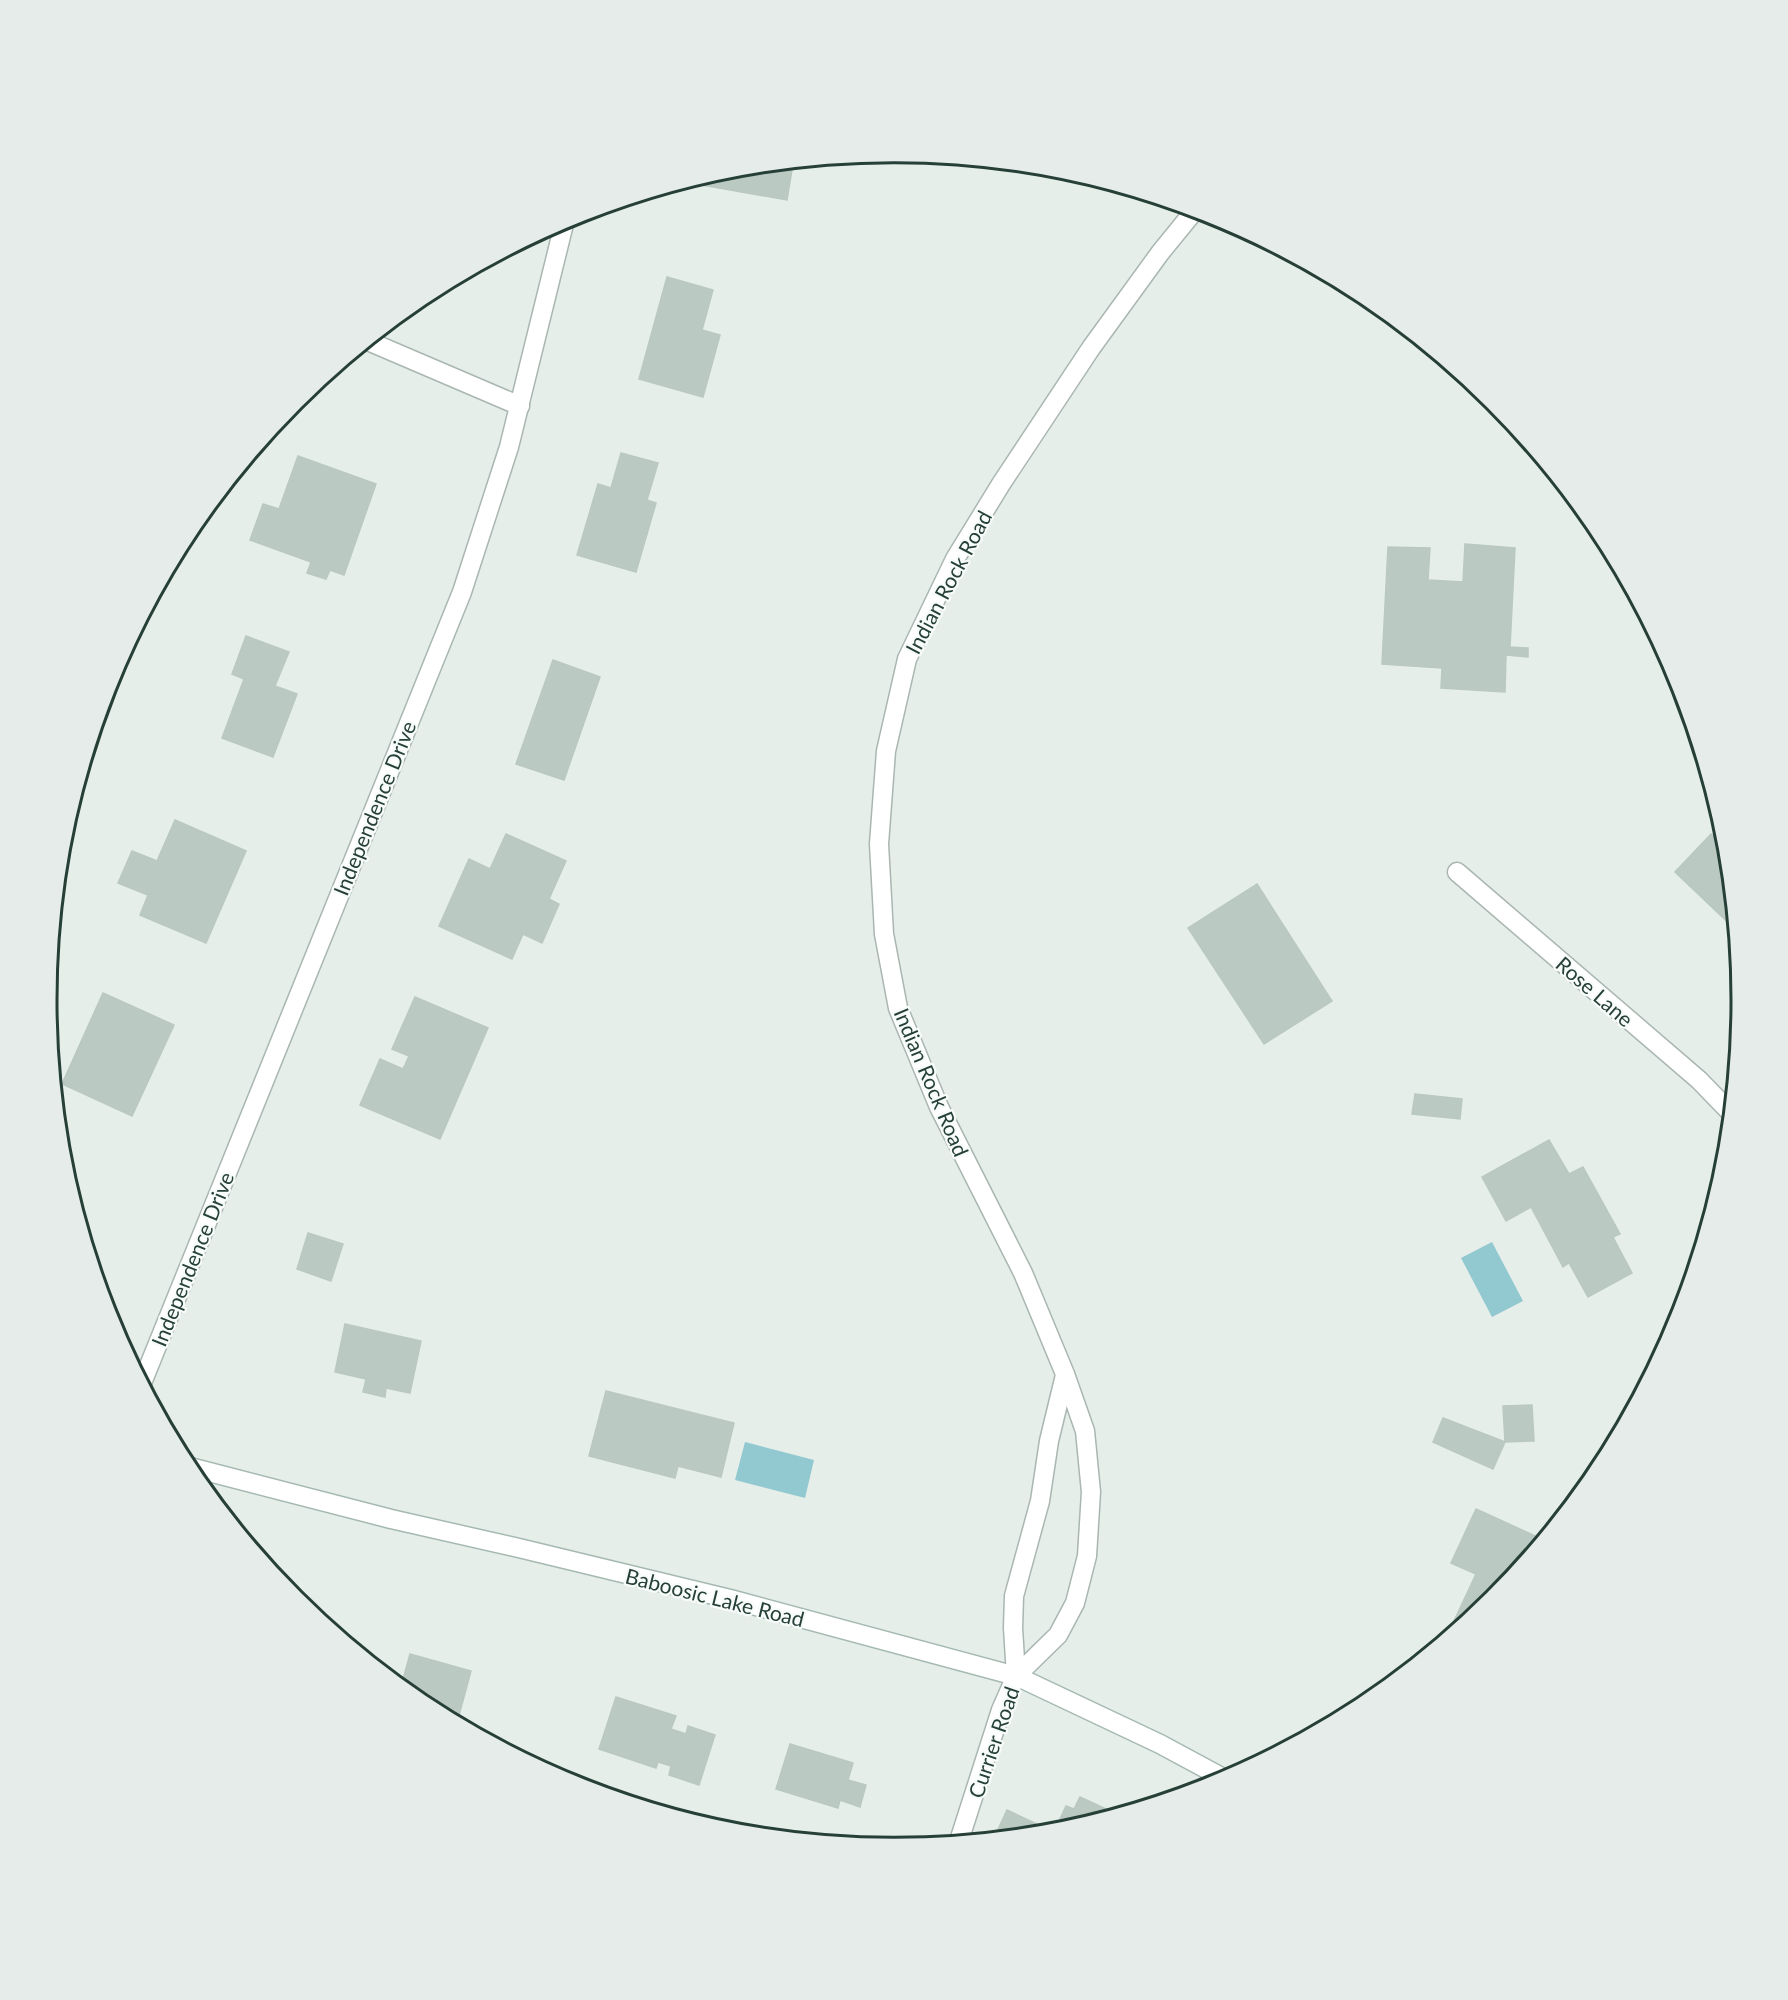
<svg xmlns="http://www.w3.org/2000/svg" width="1788" height="2000" viewBox="0 0 1788 2000" font-family="Lato,sans-serif">
  <style>
    .water { fill: #92c8d0 }
    .building { fill: #bbc9c3; stroke: #b9c8c1; stroke-width: 1.5 }
    .lines { fill: none; stroke-linecap: round; stroke-linejoin: round }
    .street-casing { stroke: #a9b6b1; stroke-width: 21 }
    .secondary-casing { stroke: #a5b9b2; stroke-width: 21 }
    .street { stroke: #fff; stroke-width: 18 }
    .secondary { stroke: #fff; stroke-width: 18 }
    .labels { text-anchor: middle; dominant-baseline: central; stroke-width: 4.5; stroke-linejoin: round; paint-order: stroke }
    .street-label { font-size: 21px; fill: #264038; stroke: #f7fbf9 }
    .rim { fill: none; stroke: #264038; stroke-width: 3 }
  </style>
  <rect width="100%" height="100%" fill="#e6eeea"/>
  <g class="water">
    <polygon points="1492,1242 1523,1301 1492,1317 1461,1258"/>
    <polygon points="745,1442 814,1460 805,1498 735,1480"/>
  </g>
  <g class="building">
    <polygon points="789,163 793,164 787,200 685,182 729,169"/>
    <polygon points="667,277 713,290 702,330 720,335 703,397 639,379"/>
    <polygon points="621,453 658,463 647,500 656,503 636,572 577,555 598,484 611,488"/>
    <polygon points="298,456 376,484 344,575 330,570 326,579 307,573 311,562 250,540 263,504 279,509"/>
    <polygon points="1465,544 1515,548 1510,647 1528,648 1528,657 1506,655 1505,692 1441,688 1442,668 1382,664 1388,547 1430,548 1428,580 1463,582"/>
    <polygon points="246,636 289,652 275,686 297,694 273,757 222,738 244,679 232,674"/>
    <polygon points="553,660 600,677 564,780 516,764"/>
    <polygon points="175,820 246,851 206,943 140,915 148,895 118,883 132,851 157,861"/>
    <polygon points="506,834 566,861 549,899 559,904 542,943 523,934 512,959 439,926 469,859 490,869"/>
    <polygon points="1711,834 1727,848 1734,928 1675,872"/>
    <polygon points="1257,884 1332,1001 1264,1044 1188,928"/>
    <polygon points="103,993 174,1025 132,1116 62,1084"/>
    <polygon points="415,997 488,1028 440,1139 360,1105 380,1059 403,1069 409,1056 392,1049"/>
    <polygon points="1415,1094 1462,1099 1460,1119 1412,1114"/>
    <polygon points="1549,1140 1569,1174 1583,1167 1620,1234 1613,1237 1632,1273 1588,1297 1569,1263 1563,1267 1531,1207 1506,1221 1482,1177"/>
    <polygon points="308,1233 343,1244 331,1281 297,1269"/>
    <polygon points="345,1324 421,1341 410,1393 386,1388 385,1397 363,1392 366,1379 335,1372"/>
    <polygon points="606,1391 734,1423 721,1477 678,1466 675,1478 589,1456"/>
    <polygon points="1532,1405 1534,1441 1505,1442 1503,1406"/>
    <polygon points="1443,1418 1505,1442 1493,1469 1433,1442"/>
    <polygon points="1476,1509 1542,1539 1493,1600 1446,1638 1476,1574 1451,1563"/>
    <polygon points="410,1654 471,1671 457,1723 423,1704 401,1687"/>
    <polygon points="616,1697 676,1716 671,1729 686,1734 688,1726 715,1735 699,1785 669,1775 671,1766 658,1762 656,1768 599,1749"/>
    <polygon points="790,1744 853,1763 848,1780 866,1785 860,1807 840,1800 838,1808 776,1789"/>
    <polygon points="1080,1797 1117,1814 1054,1832 1066,1806 1074,1809"/>
    <polygon points="1007,1810 1054,1832 994,1838"/>
  </g>
  <g class="lines">
    <g class="street-casing">
      <g id="street">
        <polyline points="368,341 520,406"/>
        <polyline points="1457,872 1699,1080 1730,1112"/>
        <polyline points="142,1383 462,592 509,447 565,220"/>
        <polyline points="1016,1676 1013,1628 1014,1596 1040,1501 1049,1441 1065,1375"/>
        <polyline points="959,1841 1001,1710 1016,1676 1058,1635 1075,1603 1087,1556 1091,1492 1085,1431 1065,1374 1023,1273 939,1107 898,1008 884,934 879,844 886,751 907,659 955,559 1001,484 1091,348 1160,253 1195,210"/>
      </g>
    </g>
    <g class="secondary-casing">
      <polyline id="secondary" points="186,1466 391,1519 523,1549 730,1599 1016,1676 1160,1744 1225,1779"/>
    </g>
    <use href="#street" class="street"/>
    <use href="#secondary" class="secondary"/>
  </g>
  <g class="labels">
    <g class="street-label">
      <text transform="translate(948 582) rotate(-62)">Indian Rock Road</text>
      <text transform="translate(374 808) rotate(-68)">Independence Drive</text>
      <text transform="translate(1595 991) rotate(41)">Rose Lane</text>
      <text transform="translate(932 1082) rotate(67)">Indian Rock Road</text>
      <text transform="translate(192 1259) rotate(-68)">Independence Drive</text>
      <text transform="translate(715 1597) rotate(14)">Baboosic Lake Road</text>
      <text transform="translate(993 1742) rotate(-71)">Currier Road</text>
    </g>
  </g>
  <path d="M0 0H1788V2000H0ZM57 1000a837 837 0 1 1 1674 0a837 837 0 1 1-1674 0Z" fill="#e6ecea" fill-rule="evenodd"/>
  <path class="rim" d="M57 1000a837 837 0 1 1 1674 0a837 837 0 1 1-1674 0Z"/>
</svg>
